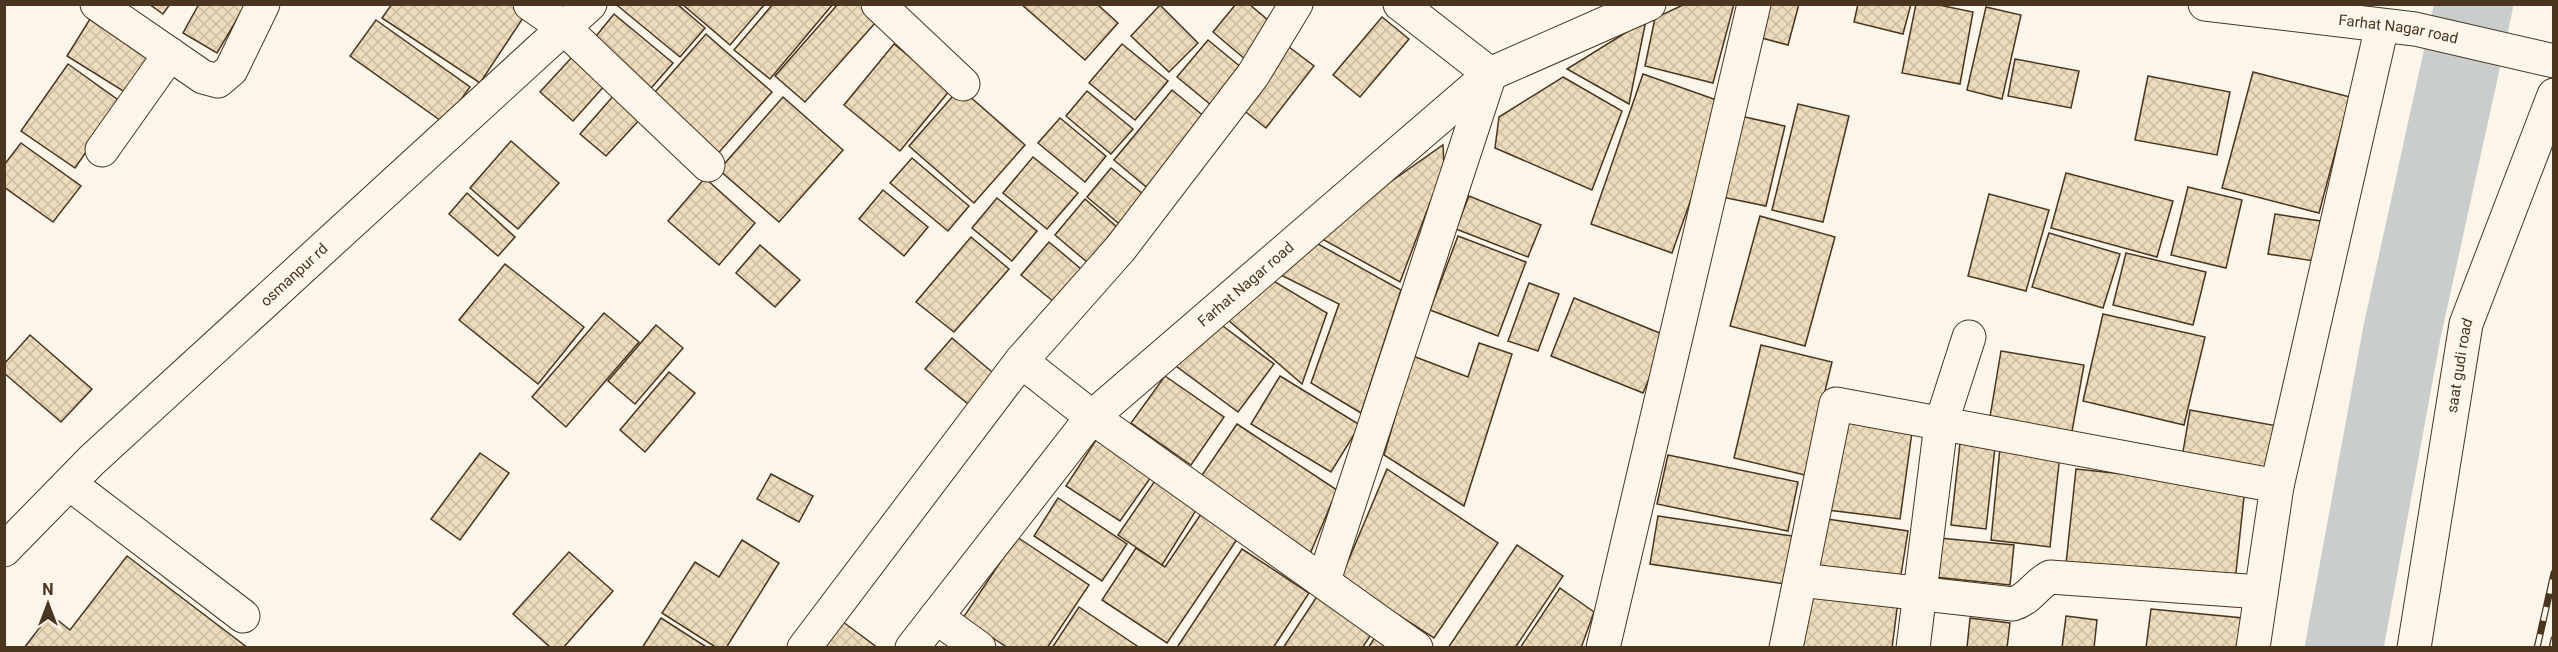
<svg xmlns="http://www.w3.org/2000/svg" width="2558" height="652" viewBox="0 0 2558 652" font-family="Roboto,sans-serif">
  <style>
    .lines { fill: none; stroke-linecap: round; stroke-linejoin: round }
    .river { stroke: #c9cecd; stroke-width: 78 }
    .building { fill: url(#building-cross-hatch); stroke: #4a3520; stroke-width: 1.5 }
    .minor-casing { stroke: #4a3520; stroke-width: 35 }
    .minor { stroke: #fbf6e9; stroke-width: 33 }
    .rail-casing { stroke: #4a3520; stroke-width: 7 }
    .rail { stroke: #fbf6e9; stroke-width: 4.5; stroke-dasharray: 14; stroke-linecap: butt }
    .labels { text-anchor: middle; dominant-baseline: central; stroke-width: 4.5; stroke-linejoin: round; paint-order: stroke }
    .street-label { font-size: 15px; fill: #4a3520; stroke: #fbf6e9 }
  </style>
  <defs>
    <pattern id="building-cross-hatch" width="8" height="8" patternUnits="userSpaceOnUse" patternTransform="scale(1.5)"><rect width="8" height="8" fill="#ecdcbc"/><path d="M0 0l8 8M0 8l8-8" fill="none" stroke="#ccbda1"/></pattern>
  </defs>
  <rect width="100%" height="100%" fill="#fbf6e9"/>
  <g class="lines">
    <polyline class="river" points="2344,648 2402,332 2474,4"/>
  </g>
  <g class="building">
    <polygon points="149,4 170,4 163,14"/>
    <polygon points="199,4 246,4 217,53 183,33"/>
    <polygon points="392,4 516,4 527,12 480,83 382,18"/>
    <polygon points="620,4 677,4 705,28 680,57 618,6"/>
    <polygon points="682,4 765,4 730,45"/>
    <polygon points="773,4 833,4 770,79 734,50"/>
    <polygon points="838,4 875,4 884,13 805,102 775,76"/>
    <polygon points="1021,4 1097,4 1118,23 1085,60"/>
    <polygon points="1236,4 1249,4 1275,26 1246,60 1213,32"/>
    <polygon points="1685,4 1734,4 1713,83 1645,66 1655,18"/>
    <polygon points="1763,4 1799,4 1788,45 1754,36"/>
    <polygon points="1858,4 1911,4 1903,34 1854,22"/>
    <polygon points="1916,4 1934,4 1973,12 1960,84 1902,73"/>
    <polygon points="1160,5 1198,43 1169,72 1131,36"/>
    <polygon points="1986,7 2021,15 2002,99 1967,90"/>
    <polygon points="614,14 673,63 646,94 588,46"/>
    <polygon points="1382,17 1409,39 1360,97 1333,75"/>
    <polygon points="90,19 152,57 128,94 67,56"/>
    <polygon points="376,20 470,87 444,123 350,56"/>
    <polygon points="1646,20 1629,104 1567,69"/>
    <polygon points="706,34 772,92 714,158 648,100"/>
    <polygon points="1208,40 1242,68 1211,105 1177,77"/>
    <polygon points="894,44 950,90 900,151 844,105"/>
    <polygon points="1122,44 1168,81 1135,120 1089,83"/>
    <polygon points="1285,44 1314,66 1266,128 1237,105"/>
    <polygon points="573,56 606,84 573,121 540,92"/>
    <polygon points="2015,59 2079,71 2071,108 2008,96"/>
    <polygon points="68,64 121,102 75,168 21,131"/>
    <polygon points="2253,72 2350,97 2319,213 2222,188"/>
    <polygon points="1643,74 1725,103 1672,253 1591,224"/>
    <polygon points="2148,76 2230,92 2217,155 2135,140"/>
    <polygon points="1563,77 1622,111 1592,190 1495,148 1499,117"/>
    <polygon points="960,88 1025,145 974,203 909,146"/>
    <polygon points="1172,90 1211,122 1151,191 1114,160"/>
    <polygon points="1087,91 1133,129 1111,154 1066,116"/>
    <polygon points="615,94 642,117 606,156 580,134"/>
    <polygon points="783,97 843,150 779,222 719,170"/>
    <polygon points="1798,104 1849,116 1823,222 1772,210"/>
    <polygon points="1736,115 1785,126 1766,206 1717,196"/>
    <polygon points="1060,118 1106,156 1085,182 1038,143"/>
    <polygon points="511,141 559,183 518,229 470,188"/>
    <polygon points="21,143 81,186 53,222 4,187 4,165"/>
    <polygon points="1443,145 1444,166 1400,282 1315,235"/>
    <polygon points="1033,157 1078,193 1047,229 1003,193"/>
    <polygon points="912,158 969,206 948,231 890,183"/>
    <polygon points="1111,168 1148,198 1123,227 1087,197"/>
    <polygon points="2066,173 2173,201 2157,257 2051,228"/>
    <polygon points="705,178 755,223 719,265 668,221"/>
    <polygon points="2188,187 2242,200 2226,268 2171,255"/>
    <polygon points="883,190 928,227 904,256 859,219"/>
    <polygon points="467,193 515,237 498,256 449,214"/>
    <polygon points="1989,194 2049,210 2026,291 1968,276"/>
    <polygon points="1469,196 1541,225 1528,257 1456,229"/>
    <polygon points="997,198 1037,231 1012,261 972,228"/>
    <polygon points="1085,199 1117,227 1087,262 1055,235"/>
    <polygon points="2275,214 2320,221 2314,261 2268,254"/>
    <polygon points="1760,216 1835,237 1805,346 1730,326"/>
    <polygon points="2049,233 2120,254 2103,308 2032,287"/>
    <polygon points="1458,236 1526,262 1498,336 1430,310"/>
    <polygon points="971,237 1009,269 954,332 916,302"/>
    <polygon points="1309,239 1401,290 1361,413 1311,383 1339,304 1273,271"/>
    <polygon points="1049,242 1087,274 1059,306 1021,275"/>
    <polygon points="760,245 800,280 775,307 736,273"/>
    <polygon points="2126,253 2206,272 2193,325 2113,305"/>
    <polygon points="505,264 584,327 538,384 459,320"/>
    <polygon points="1267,277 1327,313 1302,384 1220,313"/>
    <polygon points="1529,283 1559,294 1538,351 1508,341"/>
    <polygon points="1574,298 1667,336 1643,393 1551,356"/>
    <polygon points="604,313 639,342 566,427 532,397"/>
    <polygon points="2103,314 2205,337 2184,425 2083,401"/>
    <polygon points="1212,318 1274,364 1238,412 1176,366"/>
    <polygon points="656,325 683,348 635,404 608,381"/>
    <polygon points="30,335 92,389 61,422 4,373 4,364"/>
    <polygon points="952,338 998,377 973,408 925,369"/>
    <polygon points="1479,343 1512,354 1464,506 1384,455 1413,356 1468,377"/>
    <polygon points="1761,345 1832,362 1805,475 1734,458"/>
    <polygon points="2001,351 2084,365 2071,437 1989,423"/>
    <polygon points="669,372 695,393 645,452 620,430"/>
    <polygon points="1165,376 1224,417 1191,465 1131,423"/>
    <polygon points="1280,376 1360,425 1331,472 1251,424"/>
    <polygon points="2190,410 2283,427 2275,474 2182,458"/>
    <polygon points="1841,416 1913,425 1900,519 1828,510"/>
    <polygon points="1237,424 1337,490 1310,554 1200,478"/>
    <polygon points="1100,434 1156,470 1120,521 1066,486"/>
    <polygon points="1960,443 1995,447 1986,529 1951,525"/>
    <polygon points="2000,448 2060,454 2050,547 1991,540"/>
    <polygon points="480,453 509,473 460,540 431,519"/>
    <polygon points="1668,455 1798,482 1788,531 1657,504"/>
    <polygon points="1163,469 1203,499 1162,565 1118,535"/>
    <polygon points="1387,469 1498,543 1434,638 1341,578"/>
    <polygon points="2076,469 2245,487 2235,582 2066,564"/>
    <polygon points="771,474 813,496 799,522 757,499"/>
    <polygon points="1058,498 1127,544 1102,581 1034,536"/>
    <polygon points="1201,514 1238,538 1167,643 1102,600 1136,548 1165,567"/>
    <polygon points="1658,516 1792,536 1785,584 1650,564"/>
    <polygon points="1827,519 1908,531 1899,587 1818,574"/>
    <polygon points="1017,537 1089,585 1047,648 1008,648 963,618"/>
    <polygon points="1939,538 2014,545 2010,585 1935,577"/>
    <polygon points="742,540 779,563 726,648 717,648 662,613 695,562 719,577"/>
    <polygon points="1517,545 1563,576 1515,648 1448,648"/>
    <polygon points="1242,549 1309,593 1273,648 1180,648 1178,646"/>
    <polygon points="569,552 613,591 563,648 551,648 513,614"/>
    <polygon points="127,556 248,648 24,648 50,614 70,630"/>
    <polygon points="1560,588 1594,612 1581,648 1520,648"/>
    <polygon points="1809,591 1898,601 1892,648 1803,648"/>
    <polygon points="1320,592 1375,629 1362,648 1283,648"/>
    <polygon points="1079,607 1140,648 1052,648"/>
    <polygon points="2151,609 2243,618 2240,648 2146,648"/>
    <polygon points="2066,616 2097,620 2094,648 2062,648"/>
    <polygon points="661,618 708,648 642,648"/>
    <polygon points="1970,618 2010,623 2007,648 1967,648"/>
    <polygon points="839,619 878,648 817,648"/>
    <polygon points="1377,634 1398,648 1368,648"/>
  </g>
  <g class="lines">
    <g class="minor-casing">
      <g id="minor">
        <polyline points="97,4 203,77 218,81 231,70 263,4"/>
        <polyline points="530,4 563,27 708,165"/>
        <polyline points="878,4 963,84"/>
        <path id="s1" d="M 2205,4 L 2415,29 L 2554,61"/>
        <polyline points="102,150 170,54"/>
        <polyline points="1021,361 1092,417 1416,648"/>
        <polyline points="70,484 243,616"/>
        <path id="s2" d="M 4,550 L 92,460 L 590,4"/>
        <polyline points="1324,580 1490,74 1400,4"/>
        <path d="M 1800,580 L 2013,604 C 2030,599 2035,585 2050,577 L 2261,592"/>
        <polyline points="936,617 979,648"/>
        <polyline points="804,648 1021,361 1120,249 1253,75 1296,4"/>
        <path id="s3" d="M 912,648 L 1092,417 L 1490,74 L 1649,4"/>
        <polyline points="1603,648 1754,4"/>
        <polyline points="1786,648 1836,404 2277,486"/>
        <polyline points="1913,648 1941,424 1969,337"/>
        <polyline points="2253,648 2277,486 2382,26"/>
        <path id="s4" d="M 2414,648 L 2466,324 L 2554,95"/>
      </g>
    </g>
    <use href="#minor" class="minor"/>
    <g class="rail-casing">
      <g id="rail">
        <polyline points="2537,648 2554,573"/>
        <polyline points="2552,648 2554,639"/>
      </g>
    </g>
    <use href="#rail" class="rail"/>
  </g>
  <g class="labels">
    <g class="street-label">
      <text stroke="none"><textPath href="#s1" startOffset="195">Farhat Nagar road</textPath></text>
      <text stroke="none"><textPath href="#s2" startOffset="400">osmanpur rd</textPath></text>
      <text stroke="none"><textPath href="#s3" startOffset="496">Farhat Nagar road</textPath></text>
      <text stroke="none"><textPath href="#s4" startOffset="286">saat gudi road</textPath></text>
    </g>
  </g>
  <rect width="2558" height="652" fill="none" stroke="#4a3520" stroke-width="12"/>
  <g transform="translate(48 604)" stroke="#fbf6e9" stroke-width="4.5" paint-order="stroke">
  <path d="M0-4.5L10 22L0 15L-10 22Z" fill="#4a3520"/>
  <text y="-9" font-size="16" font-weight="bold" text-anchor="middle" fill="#4a3520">N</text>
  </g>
</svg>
